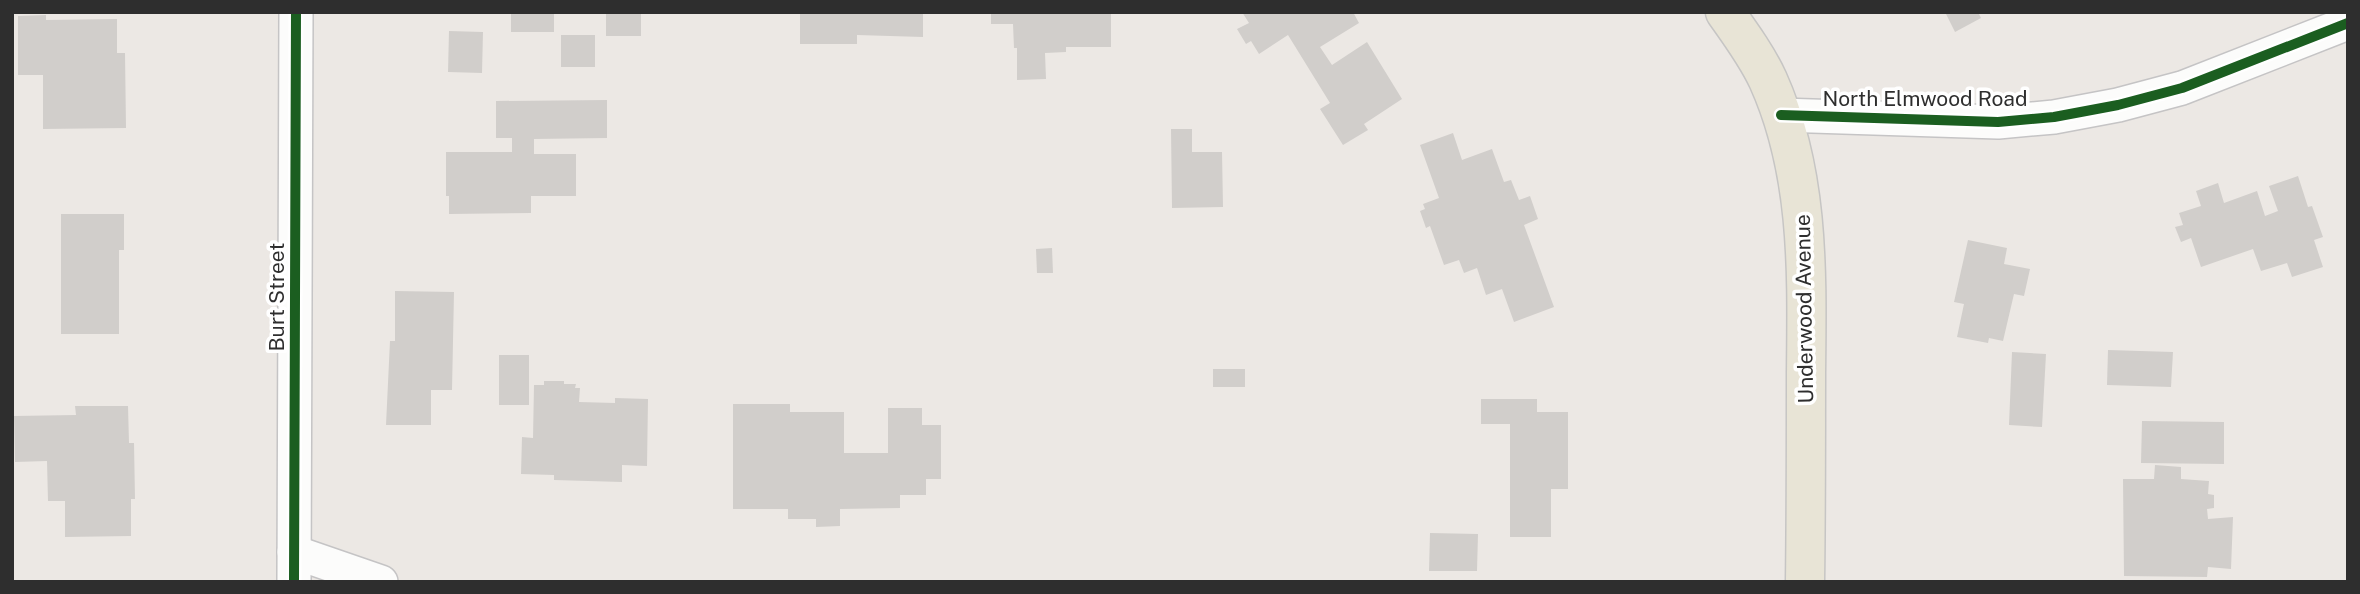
<svg xmlns="http://www.w3.org/2000/svg" width="2360" height="594" viewBox="0 0 2360 594" font-family="'Public Sans',sans-serif">
  <style>
    .building { fill: #d1cecb }
    .lines { fill: none; stroke-linecap: round; stroke-linejoin: round }
    .minor-casing { stroke: #c5c4c5; stroke-width: 36 }
    .major-casing { stroke: #c6c5c4; stroke-width: 41 }
    .minor { stroke: #fcfcfb; stroke-width: 33 }
    .major { stroke: #e8e4d6; stroke-width: 38 }
    .cycleway-casing { stroke: #fff; stroke-width: 15 }
    .cycleway { stroke: #1b5e20; stroke-width: 10 }
    .labels { text-anchor: middle; dominant-baseline: central; stroke-width: 7; stroke-linejoin: round; paint-order: stroke }
    .street-label { font-size: 21px; fill: #2e2e2e; stroke: #fff }
  </style>
  <rect width="100%" height="100%" fill="#ece8e4"/>
  <g class="building">
    <rect x="511" y="12" width="43" height="20"/>
    <rect x="606" y="12" width="35" height="24"/>
    <polygon points="800,12 923,12 923,37 857,35 857,44 800,44"/>
    <polygon points="991,12 1111,12 1111,47 1066,47 1066,52 1045,53 1046,79 1017,80 1017,48 1014,48 1013,24 991,24"/>
    <polygon points="1242,12 1353,12 1359,23 1320,47 1332,65 1367,42 1402,99 1364,124 1368,130 1343,145 1320,109 1330,103 1288,35 1259,54 1251,41 1246,44 1237,29 1249,23"/>
    <polygon points="1945,12 1978,12 1981,18 1955,32"/>
    <polygon points="46,15 46,20 117,19 117,53 125,53 126,128 43,129 43,75 18,75 18,16"/>
    <polygon points="449,31 483,32 482,73 448,72"/>
    <rect x="561" y="35" width="34" height="32"/>
    <polygon points="607,100 607,138 534,139 534,154 576,154 576,196 531,196 531,213 449,214 449,196 446,196 446,152 512,152 512,138 496,138 496,101"/>
    <polygon points="1171,129 1192,129 1192,152 1222,152 1223,207 1172,208"/>
    <polygon points="1453,133 1462,160 1492,149 1504,182 1511,180 1519,200 1530,196 1538,219 1524,225 1554,307 1514,322 1502,289 1486,295 1477,268 1464,273 1459,260 1444,265 1430,226 1426,228 1420,211 1425,209 1423,204 1439,198 1420,145"/>
    <polygon points="2298,176 2308,207 2312,206 2323,237 2314,240 2323,267 2292,277 2287,263 2261,271 2253,249 2201,267 2191,238 2181,242 2175,227 2183,225 2179,213 2201,206 2196,191 2218,183 2224,203 2257,191 2265,216 2278,211 2269,186"/>
    <polygon points="61,214 124,214 124,250 119,250 119,334 61,334"/>
    <polygon points="1968,240 2007,248 2004,264 2030,269 2024,296 2014,294 2003,341 1989,338 1988,343 1957,337 1964,304 1954,302"/>
    <polygon points="1052,248 1053,273 1037,273 1036,249"/>
    <polygon points="395,291 454,292 452,390 431,390 431,425 386,425 390,341 395,341"/>
    <polygon points="2108,350 2173,352 2171,387 2107,385"/>
    <polygon points="2012,352 2046,354 2042,427 2009,425"/>
    <rect x="499" y="355" width="30" height="50"/>
    <rect x="1213" y="369" width="32" height="18"/>
    <polygon points="544,381 564,381 564,384 576,384 575,388 580,388 579,402 615,403 615,398 648,399 647,466 622,465 622,482 554,480 554,475 521,474 522,437 533,438 534,385 544,385"/>
    <polygon points="1481,399 1537,399 1537,412 1568,412 1568,489 1551,489 1551,537 1510,537 1510,424 1481,424"/>
    <polygon points="733,404 790,404 790,412 844,412 844,453 888,453 888,408 922,408 922,425 941,425 941,479 926,479 926,495 900,495 900,508 840,509 840,526 816,527 816,519 788,519 788,509 733,509"/>
    <polygon points="75,406 128,406 129,443 134,443 135,499 131,499 131,536 65,537 65,501 48,501 47,461 15,462 14,416 76,415"/>
    <polygon points="2142,421 2224,422 2224,464 2141,463"/>
    <polygon points="2155,465 2181,467 2181,479 2209,481 2208,494 2214,495 2214,508 2207,509 2208,519 2233,517 2231,569 2208,567 2207,577 2124,576 2123,479 2154,479"/>
    <polygon points="1430,533 1478,534 1477,571 1429,571"/>
  </g>
  <g class="lines">
    <g class="minor-casing">
      <g id="minor">
        <polyline points="1781,115 1998,122 2054,117 2118,105 2182,88 2348,23"/>
        <polyline points="294,552 381,582"/>
        <polyline points="294,582 296,12"/>
      </g>
    </g>
    <g class="major-casing">
      <path id="major" d="M 1725,12 C 1740,33 1757,56 1768,80 C 1810,173 1807,274 1806,374 C 1806,443 1806,512 1805,582"/>
    </g>
    <use href="#minor" class="minor"/>
    <use href="#major" class="major"/>
    <g class="cycleway-casing">
      <g id="cycleway">
        <polyline points="1781,115 1998,122 2054,117 2118,105 2182,88 2348,23"/>
        <polyline points="294,582 296,12"/>
      </g>
    </g>
    <use href="#cycleway" class="cycleway"/>
  </g>
  <g class="labels">
    <g class="street-label">
      <text x="1925" y="98">North Elmwood Road</text>
      <text transform="translate(276 297) rotate(-90)">Burt Street</text>
      <text transform="translate(1804 309) rotate(-91)">Underwood Avenue</text>
    </g>
  </g>
  <rect width="2360" height="594" fill="none" stroke="#2e2e2e" stroke-width="28"/>
</svg>
